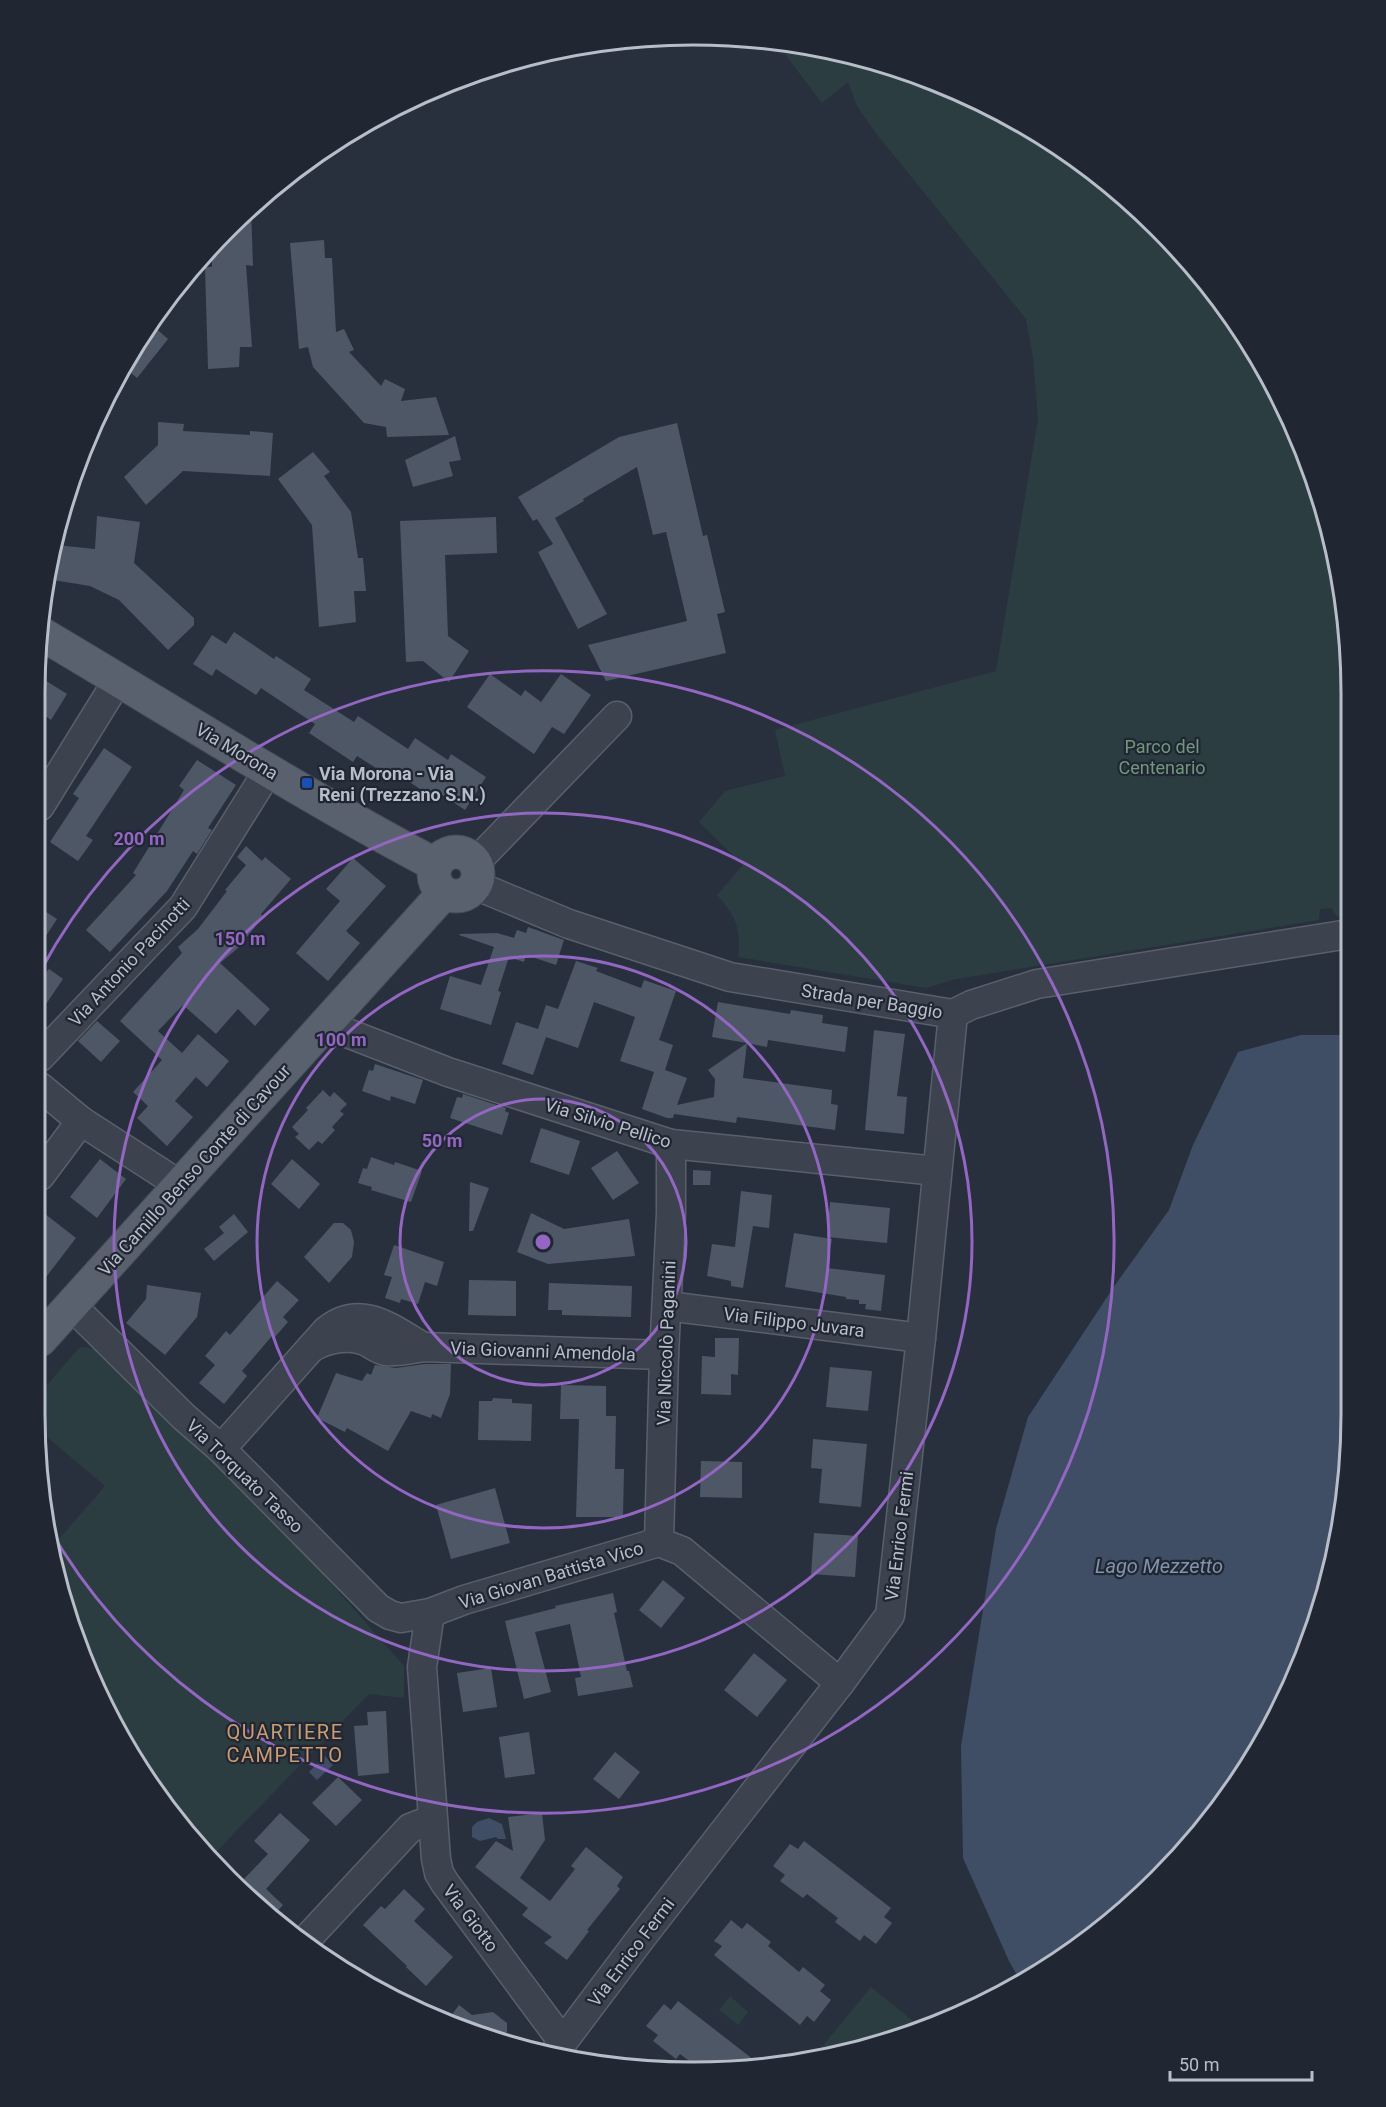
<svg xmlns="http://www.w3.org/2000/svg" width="1386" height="2107" viewBox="0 0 1386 2107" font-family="Roboto,sans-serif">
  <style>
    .green { fill: #2b3d40 }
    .water { fill: #3f4d65 }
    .building { fill: #4e5766 }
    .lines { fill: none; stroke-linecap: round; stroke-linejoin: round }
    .minor-casing { stroke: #59606c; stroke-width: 31 }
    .major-casing { stroke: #454b57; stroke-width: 35 }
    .minor { stroke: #3c424e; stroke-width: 28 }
    .major { stroke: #5a616e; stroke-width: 33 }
    .ring { fill: none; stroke: #9366c3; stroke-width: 3 }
    .transit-dot { fill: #1a4fb4; stroke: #202733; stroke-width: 2 }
    .labels { text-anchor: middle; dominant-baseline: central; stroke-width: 4.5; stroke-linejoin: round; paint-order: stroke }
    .park-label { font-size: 18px; fill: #71977c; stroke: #202733 }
    .street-label { font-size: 18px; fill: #b8bec9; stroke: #202733 }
    .poi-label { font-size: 18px; font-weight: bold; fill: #b8bec9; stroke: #202733; text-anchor: start }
    .water-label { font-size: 20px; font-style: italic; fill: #8293ad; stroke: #202733 }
    .neighbourhood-label { font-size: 20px; letter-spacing: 1.5px; fill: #cc9c70; stroke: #202733 }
    .rim { fill: none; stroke: #b8bec9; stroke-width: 3 }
    .centre { fill: #9366c3; stroke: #202733; stroke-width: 3 }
    .ring-label { font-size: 18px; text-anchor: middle; font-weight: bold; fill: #9366c3; stroke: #202733; stroke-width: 4.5; stroke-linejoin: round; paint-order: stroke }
  </style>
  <rect width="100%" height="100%" fill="#28303e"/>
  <g class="green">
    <path d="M 774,40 L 905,70 L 1023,123 L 1127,198 L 1216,292 L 1284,402 L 1329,523 L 1350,650 L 1349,915 L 1337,917 L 1331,908 L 1320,909 L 1319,920 L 956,979 L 926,988 L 738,957 C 741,928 736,916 717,895 L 743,865 L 699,822 L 725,791 L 785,776 L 775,730 L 996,671 L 1038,419 L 1033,357 L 1026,319 L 875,132 L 857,106 L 848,82 L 822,103 Z"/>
    <polygon points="83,1347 93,1349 104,1357 254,1496 404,1666 404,1698 369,1694 213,1855 179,1823 146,1780 69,1625 51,1548 105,1486 40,1431 40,1393 79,1348"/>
    <polygon points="871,1987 920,2027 863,2050 812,2059"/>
    <polygon points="730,1996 748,2012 738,2025 719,2010"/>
  </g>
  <g class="water">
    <polygon points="1301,1035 1348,1035 1346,1500 1317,1625 1284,1705 1188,1848 1094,1936 1022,1984 1009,1961 963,1858 961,1746 996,1529 1028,1417 1115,1285 1169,1210 1193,1145 1238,1052"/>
    <polygon points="325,1756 333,1765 317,1780 309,1772"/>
    <polygon points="489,1818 502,1824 506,1839 498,1839 496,1837 480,1841 472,1837 472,1827 477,1822"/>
  </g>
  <g class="building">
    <polygon points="251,209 253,266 246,265 252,347 240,347 239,367 208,369 205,267 212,267 212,245"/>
    <polygon points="324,240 325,258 332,258 336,332 344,329 354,350 349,352 381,386 385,379 405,389 401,401 436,397 449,435 387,437 386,427 364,423 313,367 308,347 299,349 290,243"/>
    <polygon points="153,326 168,339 137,378 125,368"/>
    <polygon points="158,422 184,424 183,431 250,435 250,431 273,433 270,476 183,471 146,505 124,477 158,445"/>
    <polygon points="677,423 703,536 707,535 725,612 717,614 726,653 606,681 588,645 687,621 666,532 653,535 637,467 583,499 584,501 555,518 607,614 578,629 538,552 553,544 537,519 533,521 518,497 619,437"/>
    <polygon points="455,436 461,460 449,462 453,476 413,487 405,460"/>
    <polygon points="313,452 330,472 324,476 351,512 358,558 363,558 366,591 354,591 356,622 319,627 312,525 278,479"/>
    <polygon points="97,516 140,522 134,563 194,618 194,625 168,650 119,600 90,586 53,580 56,545 95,549"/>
    <polygon points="496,517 497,553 445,555 448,636 469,651 449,682 423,661 406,662 400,521"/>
    <polygon points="234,632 274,659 276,656 311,679 304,690 354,722 358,716 408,749 415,738 448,760 451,754 486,777 465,810 433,789 429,795 399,775 395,780 357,756 353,762 309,733 315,724 261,688 256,695 216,669 212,676 193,664 212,635 226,644"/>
    <polygon points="490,674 521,696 525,690 541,702 561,674 591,695 564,734 552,727 534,754 467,707"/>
    <polygon points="40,677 67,694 51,720 40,712"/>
    <polygon points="104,748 132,767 86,836 93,840 78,861 50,842 79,798 73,794"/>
    <polygon points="197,760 236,785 208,828 212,830 197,854 193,851 167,891 110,952 86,930 136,875 133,873 184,790 179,786"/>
    <polygon points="246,846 262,861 265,857 291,879 261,914 263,917 238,948 220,963 270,1009 255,1026 238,1009 216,1034 183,1005 158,1031 182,1053 198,1034 229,1061 207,1087 196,1077 175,1101 193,1117 167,1146 137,1118 148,1106 133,1092 162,1060 120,1021 182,953 178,947 198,929 227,891 225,890 246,865 237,857"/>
    <polygon points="353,858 386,886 346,931 360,943 328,981 296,953 340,901 326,889"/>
    <polygon points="40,908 57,919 40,945"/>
    <polygon points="528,927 564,940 556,965 526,955 524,962 509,957 498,991 501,992 491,1025 440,1009 450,976 481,985 494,947 459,935 460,934 497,933 514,938 517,930 526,933"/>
    <polygon points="576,961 598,968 596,971 641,988 644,980 676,991 659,1040 673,1045 665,1070 687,1078 677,1105 714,1097 715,1079 708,1070 747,1043 712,1037 718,1002 790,1014 791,1010 823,1015 822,1023 848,1027 845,1052 768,1040 767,1047 747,1043 743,1078 832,1090 831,1104 838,1105 835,1130 737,1117 736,1123 674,1114 673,1118 667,1118 642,1109 654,1072 620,1061 635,1017 594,1002 578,1048 546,1037 533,1075 502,1064 516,1022 538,1029 546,1005 558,1009"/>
    <polygon points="49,969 63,979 40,1013 40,979"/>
    <polygon points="97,1021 120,1041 101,1062 78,1041"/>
    <polygon points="874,1030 905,1034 897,1096 907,1097 904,1134 865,1130"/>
    <polygon points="375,1064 423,1080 415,1104 391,1096 390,1101 362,1091 369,1070 373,1071"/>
    <polygon points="323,1090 330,1097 334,1092 347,1104 340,1111 344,1114 332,1127 335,1130 322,1144 318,1141 309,1150 295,1137 299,1134 292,1127 308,1110 306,1108"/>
    <polygon points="463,1094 506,1108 505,1111 509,1113 502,1135 450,1118 457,1097 462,1098"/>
    <polygon points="541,1128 580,1141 569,1175 530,1162"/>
    <polygon points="617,1151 639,1183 613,1200 591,1168"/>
    <polygon points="371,1157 394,1165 395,1162 422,1171 411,1202 371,1190 372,1187 358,1183 363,1168 367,1169"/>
    <polygon points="100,1159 126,1179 97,1218 70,1197"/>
    <polygon points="292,1159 320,1184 299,1209 271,1184"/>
    <polygon points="693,1170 711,1171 710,1185 693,1185"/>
    <polygon points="470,1182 489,1188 473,1231 469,1231"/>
    <polygon points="741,1191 772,1195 769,1228 753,1226 743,1288 731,1286 731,1281 707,1276 712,1244 735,1247"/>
    <polygon points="830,1202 890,1208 887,1243 827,1237"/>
    <polygon points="40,1210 76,1238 40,1285"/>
    <polygon points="531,1213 564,1229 629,1219 635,1256 548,1264 517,1252"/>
    <polygon points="234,1214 248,1232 214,1261 204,1249 224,1233 219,1227"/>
    <polygon points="334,1223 343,1223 351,1230 354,1242 352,1257 329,1283 304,1257"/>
    <polygon points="794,1233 832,1239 827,1268 885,1275 881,1311 865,1309 866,1304 859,1304 859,1300 846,1299 846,1297 785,1287"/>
    <polygon points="394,1245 444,1262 437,1286 425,1282 418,1304 401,1299 400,1303 385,1298 392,1277 384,1275"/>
    <polygon points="469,1280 516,1281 516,1316 468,1315"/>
    <polygon points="277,1281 299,1300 283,1317 288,1322 274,1338 272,1336 242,1371 247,1376 224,1404 199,1383 215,1365 205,1356 226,1331 230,1335"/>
    <polygon points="549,1283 632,1286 631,1317 562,1315 562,1310 548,1310"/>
    <polygon points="147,1285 201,1293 197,1317 165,1355 126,1323 146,1299"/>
    <polygon points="715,1338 739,1338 738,1375 731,1374 731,1395 701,1394 702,1356 715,1357"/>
    <polygon points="424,1364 451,1364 450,1394 441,1418 432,1414 431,1418 411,1411 388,1451 347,1428 345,1432 317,1418 336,1373 362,1381 367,1373 371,1375 375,1365 396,1368"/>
    <polygon points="830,1367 872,1371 868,1411 826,1407"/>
    <polygon points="561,1385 606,1386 606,1416 616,1416 615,1469 624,1469 623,1517 576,1517 579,1419 560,1419"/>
    <polygon points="493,1398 512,1399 512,1403 532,1404 531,1441 478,1440 479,1401 492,1401"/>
    <polygon points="813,1439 867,1444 861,1507 819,1503 822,1469 811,1468"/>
    <polygon points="701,1461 742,1462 742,1498 700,1497"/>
    <polygon points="495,1488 510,1543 451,1559 436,1505"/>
    <polygon points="814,1533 858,1536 855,1577 811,1574"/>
    <polygon points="663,1580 685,1598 661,1628 639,1610"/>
    <polygon points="613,1593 617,1612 614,1613 627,1671 629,1671 633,1687 578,1696 575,1678 581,1677 570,1624 535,1632 551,1692 524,1699 505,1621 556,1608 555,1606"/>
    <polygon points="754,1653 787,1680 757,1717 724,1690"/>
    <polygon points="491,1668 497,1707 463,1712 457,1673"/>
    <polygon points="386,1711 389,1773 358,1776 354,1726 368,1725 367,1712"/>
    <polygon points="529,1732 535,1774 505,1778 499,1737"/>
    <polygon points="615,1752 640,1772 619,1799 593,1779"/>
    <polygon points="338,1777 362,1800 336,1826 312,1803"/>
    <polygon points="280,1813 310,1840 266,1889 283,1905 272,1917 238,1885 268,1854 254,1841"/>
    <polygon points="542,1813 545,1840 520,1878 550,1901 575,1869 571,1866 586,1847 623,1877 617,1886 620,1889 587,1930 589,1931 567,1960 544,1943 552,1937 522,1915 528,1908 475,1867 496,1841 513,1851 508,1817"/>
    <polygon points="804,1841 891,1908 884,1917 892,1923 876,1944 864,1935 860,1941 835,1922 838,1918 807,1894 803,1898 780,1881 785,1875 773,1866 790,1844 798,1849"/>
    <polygon points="404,1889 425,1909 414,1921 453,1957 426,1986 406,1967 407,1966 363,1925 381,1906 385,1909"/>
    <polygon points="731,1920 742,1929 747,1923 771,1942 768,1946 799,1972 803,1967 825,1985 820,1991 831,2000 814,2022 807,2016 800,2025 714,1955 722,1946 714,1941"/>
    <polygon points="678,2001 763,2067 736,2071 702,2071 680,2054 676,2059 653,2041 658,2035 646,2026 664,2004 671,2010"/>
    <polygon points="459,2005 472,2015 493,2012 507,2023 507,2032 500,2042 445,2024"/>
  </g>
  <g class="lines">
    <g class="minor-casing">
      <g id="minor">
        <polyline points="40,806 118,680"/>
        <polyline points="475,863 617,716"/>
        <polyline points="475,885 569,924 730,977 953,1014 971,1005 1037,984 1349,934"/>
        <polyline points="328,1023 342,1031 448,1072 671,1144 937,1171"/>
        <polyline points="40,1057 183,907 268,771"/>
        <polyline points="40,1087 81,1121 180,1185"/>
        <polyline points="40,1176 81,1121"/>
        <polyline points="72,1306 184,1417 221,1449 378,1608 390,1615 401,1618 430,1613 464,1600 659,1542 682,1551 840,1683"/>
        <polyline points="667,1306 921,1338"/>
        <path d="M 311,1348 C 326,1339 348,1334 365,1341 C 372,1344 378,1350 386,1351 C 398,1352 411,1349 423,1347 L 664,1355"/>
        <path d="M 221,1449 L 326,1331 C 361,1302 392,1329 423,1347"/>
        <polyline points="659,1542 664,1355 671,1213 671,1144"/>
        <polyline points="430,1613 422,1667 436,1859 439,1873 445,1883 563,2042"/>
        <polyline points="303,1943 410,1828 423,1823 433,1823"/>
        <polyline points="553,2055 641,1938 840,1683 890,1615 921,1338 953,1014"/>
      </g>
    </g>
    <g class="major-casing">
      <g id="major">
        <path d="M 40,633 C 172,711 301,794 436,865"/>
        <circle cx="456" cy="874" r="22"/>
        <polyline points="40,1340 444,893"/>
      </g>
    </g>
    <use href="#minor" class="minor"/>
    <use href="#major" class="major"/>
  </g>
  <g class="ring">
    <circle cx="543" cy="1242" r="143"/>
    <circle cx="543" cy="1242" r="286"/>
    <circle cx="543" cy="1242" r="429"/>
    <path d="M41 970A571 571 0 1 1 46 1523"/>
  </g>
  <rect class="transit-dot" x="301" y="777" width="12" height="12" rx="3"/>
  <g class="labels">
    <g class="park-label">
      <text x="1162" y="746">Parco del<tspan x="1162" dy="21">Centenario</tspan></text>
    </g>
    <g class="street-label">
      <text transform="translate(237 751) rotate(31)">Via Morona</text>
      <text transform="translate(129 962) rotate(-47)">Via Antonio Pacinotti</text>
      <text transform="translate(872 1001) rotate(9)">Strada per Baggio</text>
      <text transform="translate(608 1123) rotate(17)">Via Silvio Pellico</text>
      <text transform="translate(194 1170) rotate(-48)">Via Camillo Benso Conte di Cavour</text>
      <text transform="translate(794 1322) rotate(7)">Via Filippo Juvara</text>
      <text transform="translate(666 1343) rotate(-88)">Via Niccolò Paganini</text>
      <text transform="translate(543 1351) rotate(2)">Via Giovanni Amendola</text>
      <text transform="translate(245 1476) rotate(44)">Via Torquato Tasso</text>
      <text transform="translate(899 1536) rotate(-83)">Via Enrico Fermi</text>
      <text transform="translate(551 1575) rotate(-17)">Via Giovan Battista Vico</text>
      <text transform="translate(471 1918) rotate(53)">Via Giotto</text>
      <text transform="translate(631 1952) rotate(-53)">Via Enrico Fermi</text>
    </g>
    <g class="poi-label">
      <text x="319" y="773">Via Morona - Via<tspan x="319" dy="21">Reni (Trezzano S.N.)</tspan></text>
    </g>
    <g class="water-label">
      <text x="1159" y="1566">Lago Mezzetto</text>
    </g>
    <g class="neighbourhood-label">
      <text x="285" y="1732">QUARTIERE<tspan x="285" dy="23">CAMPETTO</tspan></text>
    </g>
  </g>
  <path d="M0 0H1386V2107H0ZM693 45H693A648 648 0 0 1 1341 693V1414A648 648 0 0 1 693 2062H693A648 648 0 0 1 45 1414V693A648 648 0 0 1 693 45Z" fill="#202733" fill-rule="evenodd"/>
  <path class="rim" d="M693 45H693A648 648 0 0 1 1341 693V1414A648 648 0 0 1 693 2062H693A648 648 0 0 1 45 1414V693A648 648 0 0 1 693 45Z"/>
  <circle cx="543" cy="1242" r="9" class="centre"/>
  <g class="ring-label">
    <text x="139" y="845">200 m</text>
    <text x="240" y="945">150 m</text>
    <text x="341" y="1046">100 m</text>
    <text x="442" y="1147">50 m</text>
  </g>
  <path d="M1170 2071v9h142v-9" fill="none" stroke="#b8bec9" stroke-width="3"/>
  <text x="1179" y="2071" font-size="18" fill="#b8bec9" stroke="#202733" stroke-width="4.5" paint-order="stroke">50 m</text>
</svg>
